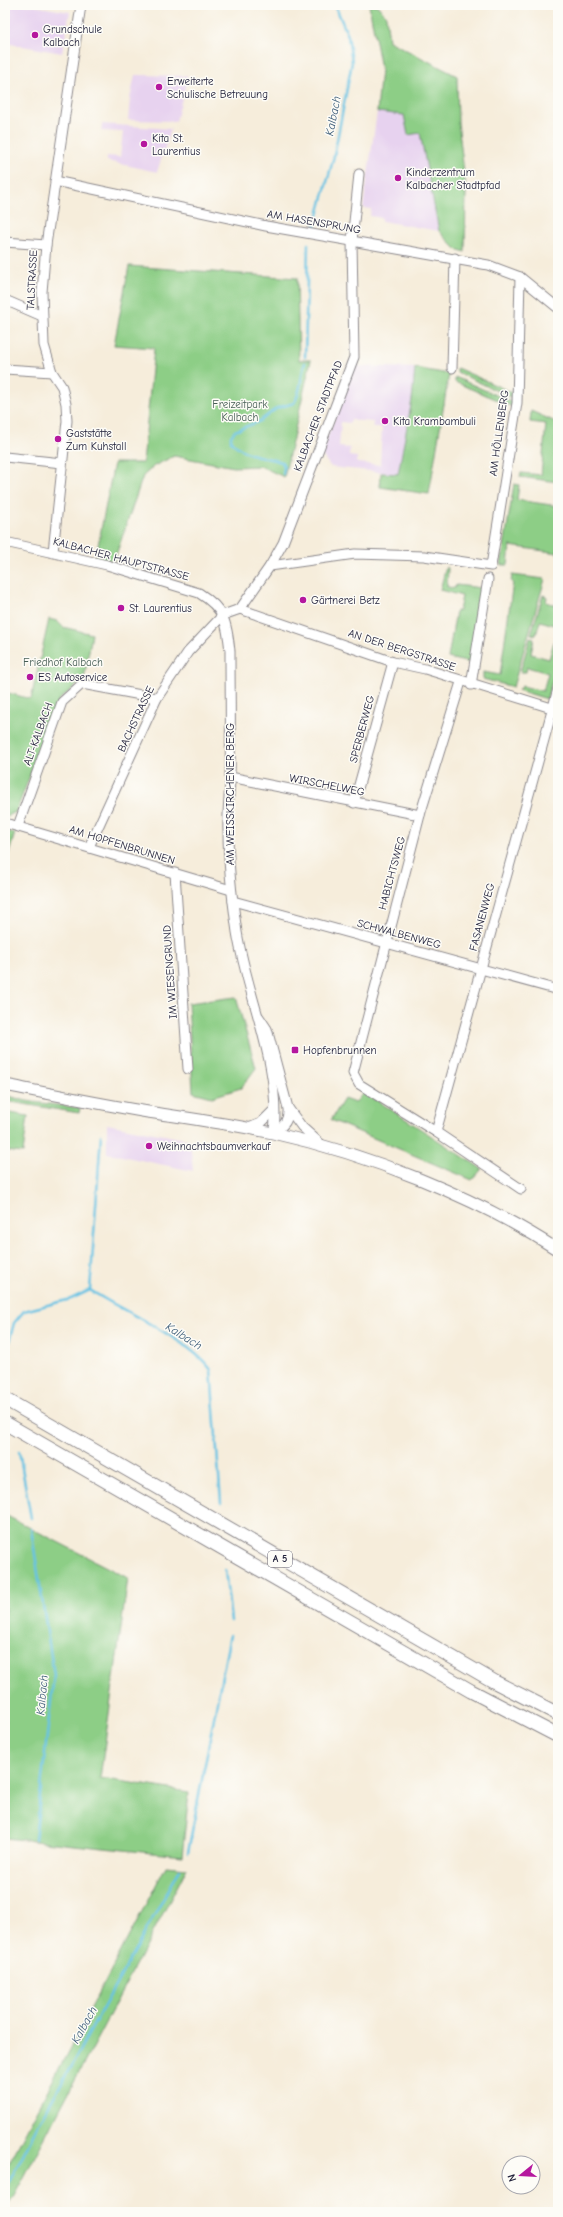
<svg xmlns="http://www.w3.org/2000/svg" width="563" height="2217" viewBox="0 0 563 2217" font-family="'Comic Neue',sans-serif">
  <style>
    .built { fill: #e7d2ef; fill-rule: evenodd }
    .green { fill: #8dce86; stroke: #587860 }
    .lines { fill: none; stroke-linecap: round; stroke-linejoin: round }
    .stream { stroke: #66c3e4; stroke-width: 2.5 }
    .minor-casing { stroke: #8c888b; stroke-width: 11 }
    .major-casing { stroke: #8c888b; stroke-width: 13 }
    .highway-casing { stroke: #8c888b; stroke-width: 15 }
    .minor { stroke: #fff; stroke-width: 9 }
    .major { stroke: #fff; stroke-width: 11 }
    .highway { stroke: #fff; stroke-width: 13 }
    .poi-dot { fill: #b5179e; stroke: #fdfcf7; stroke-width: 1.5 }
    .labels { text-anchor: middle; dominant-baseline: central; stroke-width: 3; stroke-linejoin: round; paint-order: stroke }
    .shield { fill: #fdfcf7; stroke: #646373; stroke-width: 1 }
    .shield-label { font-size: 10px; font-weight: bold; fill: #22223b }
    .poi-label { font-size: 11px; fill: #22223b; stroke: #fdfcf7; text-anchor: start }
    .street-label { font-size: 11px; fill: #22223b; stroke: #fdfcf7 }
    .park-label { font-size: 11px; fill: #475e55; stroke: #fdfcf7 }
    .water-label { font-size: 12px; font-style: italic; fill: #3a5a76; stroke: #fdfcf7 }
  </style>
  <rect width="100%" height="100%" fill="#fdfcf7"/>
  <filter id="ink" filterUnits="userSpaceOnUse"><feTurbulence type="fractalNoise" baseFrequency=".025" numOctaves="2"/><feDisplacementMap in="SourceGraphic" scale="8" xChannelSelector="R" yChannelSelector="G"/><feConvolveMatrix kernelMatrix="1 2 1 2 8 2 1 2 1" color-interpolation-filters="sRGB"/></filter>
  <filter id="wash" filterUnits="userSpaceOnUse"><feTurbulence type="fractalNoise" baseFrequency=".012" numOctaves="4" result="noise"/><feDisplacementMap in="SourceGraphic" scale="16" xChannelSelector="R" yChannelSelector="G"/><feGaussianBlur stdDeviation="0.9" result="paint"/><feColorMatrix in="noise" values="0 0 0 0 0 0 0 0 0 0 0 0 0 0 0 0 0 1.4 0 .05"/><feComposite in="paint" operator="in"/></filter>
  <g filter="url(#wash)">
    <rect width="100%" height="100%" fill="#f6eddb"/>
    <g class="built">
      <polygon points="5,5 29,5 70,12 62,53 5,43"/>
      <polygon points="135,75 188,76 176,121 128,120 130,99"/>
      <polygon points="377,112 404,115 420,133 439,231 382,221 382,218 370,216 371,209 363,208"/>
      <polygon points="102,124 171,129 157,172 107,161 107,156 120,157 123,132 101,131"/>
      <path d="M 354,366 L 415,368 L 412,400 L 398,474 L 331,467 L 321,454 ZM 351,420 L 373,422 L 373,427 L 382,428 L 380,465 L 357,463 L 357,457 L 349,456 L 350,448 L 339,447 L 341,422 L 350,423 Z"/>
      <polygon points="107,1124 190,1140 193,1171 107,1153"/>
    </g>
    <g class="green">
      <polygon points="369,5 377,5 386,16 389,41 457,76 458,122 466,189 465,252 456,249 439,231 420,133 408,135 404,115 377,112 381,69"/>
      <polygon points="129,266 297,278 299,360 311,360 284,477 260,466 234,467 174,456 154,466 143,476 114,561 96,556 114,463 143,463 154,348 114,345"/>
      <polygon points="415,368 449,374 429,494 380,487 381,473 398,474 412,400"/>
      <polygon points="457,368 513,393 512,398 457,372"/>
      <polygon points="455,377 514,403 513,407 455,382"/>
      <polygon points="531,411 558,423 558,482 520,477 521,473 541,475 546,424 530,422"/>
      <polygon points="514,484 519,485 517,500 558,506 558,553 510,546 508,565 501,565"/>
      <polygon points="446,567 448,568 447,587 455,588 456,585 482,588 470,663 448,658 456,611 459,611 462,596 440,590"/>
      <polygon points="512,575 545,579 513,687 483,679 483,672 500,675 513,582 511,582"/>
      <polygon points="543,595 547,597 546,602 558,606 558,626 540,621 536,635 531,634"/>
      <polygon points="49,619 57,621 63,627 92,634 84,679 59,700 16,812 5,817 5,707 8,693 31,699"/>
      <polygon points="558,628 558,661 547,699 518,690 522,686 543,691 548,673 527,667 526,672 520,672 530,638 534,639 531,654 549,659"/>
      <polygon points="5,831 15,833 5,866"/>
      <polygon points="236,997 256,1068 241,1088 212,1097 193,1092 188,1003"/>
      <polygon points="364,1092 482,1169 472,1180 331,1120 344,1099 355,1103"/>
      <polygon points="5,1095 26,1101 80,1108 79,1113 5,1101"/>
      <polygon points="5,1112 28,1116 23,1153 5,1151"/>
      <polygon points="5,1515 128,1578 100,1778 189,1792 182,1856 5,1838"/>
      <polygon points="166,1866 187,1868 14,2196 5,2208 5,2171"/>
    </g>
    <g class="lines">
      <g class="stream">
        <polyline points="314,230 334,156 352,62 348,36 335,5"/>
        <polyline points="305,357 308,244"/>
        <path d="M 283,474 L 284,467 L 282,462 C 263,456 246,457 231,441 L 231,436 L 235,431 L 260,421 L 277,408 L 294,403 C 302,391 300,376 305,363"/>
        <path d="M 101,1135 L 90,1290 C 123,1312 189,1339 211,1370 L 221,1503"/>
        <polyline points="6,1377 7,1349 14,1323 24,1311 71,1299 90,1290"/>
        <polyline points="19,1451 31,1518"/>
        <polyline points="31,1529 54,1675 35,1839"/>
        <polyline points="225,1570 231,1621"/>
        <polyline points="188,1852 230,1635"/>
        <polyline points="5,2190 36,2129 180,1869"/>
      </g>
    </g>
  </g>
  <g filter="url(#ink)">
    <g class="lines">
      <g class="minor-casing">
        <g id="minor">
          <polyline points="55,181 266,226 488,265 520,277 558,308"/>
          <polyline points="5,242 46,245"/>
          <polyline points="5,300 42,316"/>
          <polyline points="452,368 455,258"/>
          <polyline points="5,369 52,372"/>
          <polyline points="5,457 62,463"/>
          <path d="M 5,542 L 107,565 L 199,593 C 225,609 227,623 230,651 C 230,692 231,734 230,775 C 230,793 227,812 228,830 C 228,864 232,898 237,932 C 248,1000 281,1064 274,1133"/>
          <polyline points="53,552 67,421 66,404 62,387 52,372 44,345 42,292 46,245 81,5"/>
          <polyline points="270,566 355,554 424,556 491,566 517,403 520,277"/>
          <polyline points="240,609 393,662 425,669 558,710"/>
          <polyline points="461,682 420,815 353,1073 359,1084 436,1132 521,1189"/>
          <polyline points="471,685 488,579"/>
          <polyline points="230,777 420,815"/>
          <polyline points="354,803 393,662"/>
          <polyline points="5,823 231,890"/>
          <polyline points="18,826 62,702 82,684 157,698"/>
          <polyline points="89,847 157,698 188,652 223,615 240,609 270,566 283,543 354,357 352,241 359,174"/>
          <polyline points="175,873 188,1069"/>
          <polyline points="233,901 558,990"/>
          <path d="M 259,1017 L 267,1029 L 288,1108 C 289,1121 284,1125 274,1133"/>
          <polyline points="288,1108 302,1127 322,1145"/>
          <polyline points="249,1128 261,1123 274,1110"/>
          <polyline points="436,1132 558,689"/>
        </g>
      </g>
      <g class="major-casing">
        <path id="major" d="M 5,1085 C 51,1094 96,1103 142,1111 C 186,1118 230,1124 273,1133 C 368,1154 477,1197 558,1250"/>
      </g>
      <g class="highway-casing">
        <g id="highway">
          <polyline points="5,1399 495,1682 558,1714"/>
          <polyline points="5,1423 471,1691 558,1736"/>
        </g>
      </g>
      <use href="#minor" class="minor"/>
      <use href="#major" class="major"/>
      <use href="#highway" class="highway"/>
    </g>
  </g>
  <g class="poi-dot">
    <circle cx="35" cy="35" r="4"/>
    <circle cx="159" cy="87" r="4"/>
    <circle cx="144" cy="144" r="4"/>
    <circle cx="398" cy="178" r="4"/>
    <circle cx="385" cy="421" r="4"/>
    <circle cx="58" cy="439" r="4"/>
    <circle cx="303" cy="600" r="4"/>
    <circle cx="121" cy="608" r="4"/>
    <circle cx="30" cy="677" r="4"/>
    <rect x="291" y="1046" width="8" height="8" rx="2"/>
    <circle cx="149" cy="1146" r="4"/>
  </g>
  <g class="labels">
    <rect class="shield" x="268" y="1551" width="24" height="16" rx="3"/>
    <g class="shield-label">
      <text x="280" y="1559">A 5</text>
    </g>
    <g class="poi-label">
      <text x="43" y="29">Grundschule<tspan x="43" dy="13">Kalbach</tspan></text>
      <text x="167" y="81">Erweiterte<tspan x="167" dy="13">Schulische Betreuung</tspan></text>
      <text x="152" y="138">Kita St.<tspan x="152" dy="13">Laurentius</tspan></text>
      <text x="406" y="172">Kinderzentrum<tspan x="406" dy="13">Kalbacher Stadtpfad</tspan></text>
      <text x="393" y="421">Kita Krambambuli</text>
      <text x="66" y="433">Gaststätte<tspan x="66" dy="13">Zum Kuhstall</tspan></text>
      <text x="311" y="600">Gärtnerei Betz</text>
      <text x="129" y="608">St. Laurentius</text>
      <text x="38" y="677">ES Autoservice</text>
      <text x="303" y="1050">Hopfenbrunnen</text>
      <text x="157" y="1146">Weihnachtsbaumverkauf</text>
    </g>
    <g class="street-label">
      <text transform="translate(314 222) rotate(10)">AM HASENSPRUNG</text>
      <text transform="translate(32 280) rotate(-87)">TALSTRASSE</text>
      <text transform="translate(318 416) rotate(-69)">KALBACHER STADTPFAD</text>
      <text transform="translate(499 433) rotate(-82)">AM HÖLLENBERG</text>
      <text transform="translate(121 559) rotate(15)">KALBACHER HAUPTSTRASSE</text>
      <text transform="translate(402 650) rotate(18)">AN DER BERGSTRASSE</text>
      <text transform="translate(136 719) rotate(-65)">BACHSTRASSE</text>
      <text transform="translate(362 729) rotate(-75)">SPERBERWEG</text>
      <text transform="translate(38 734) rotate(-70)">ALT-KALBACH</text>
      <text transform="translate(327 785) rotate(11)">WIRSCHELWEG</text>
      <text transform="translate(230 794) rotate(-90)">AM WEISSKIRCHENER BERG</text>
      <text transform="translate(122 845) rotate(17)">AM HOPFENBRUNNEN</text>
      <text transform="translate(392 873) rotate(-75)">HABICHTSWEG</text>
      <text transform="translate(482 917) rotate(-75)">FASANENWEG</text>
      <text transform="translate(399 934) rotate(15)">SCHWALBENWEG</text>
      <text transform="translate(170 972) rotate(-94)">IM WIESENGRUND</text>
    </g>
    <g class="park-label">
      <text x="240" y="404">Freizeitpark<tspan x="240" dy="13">Kalbach</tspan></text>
      <text x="63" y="662">Friedhof Kalbach</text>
    </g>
    <g class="water-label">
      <text transform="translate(333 116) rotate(-79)">Kalbach</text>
      <text transform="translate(184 1336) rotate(32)">Kalbach</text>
      <text transform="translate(42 1695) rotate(-85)">Kalbach</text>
      <text transform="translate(84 2025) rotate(-61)">Kalbach</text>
    </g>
  </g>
  <rect width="563" height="2217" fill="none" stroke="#fdfcf7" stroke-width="20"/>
  <g transform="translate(521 2175) rotate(252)"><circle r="19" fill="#fdfcf7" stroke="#a5a5ac"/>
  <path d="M0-3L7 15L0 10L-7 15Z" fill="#b5179e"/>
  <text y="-6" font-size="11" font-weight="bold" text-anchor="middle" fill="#22223b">N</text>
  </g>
</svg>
